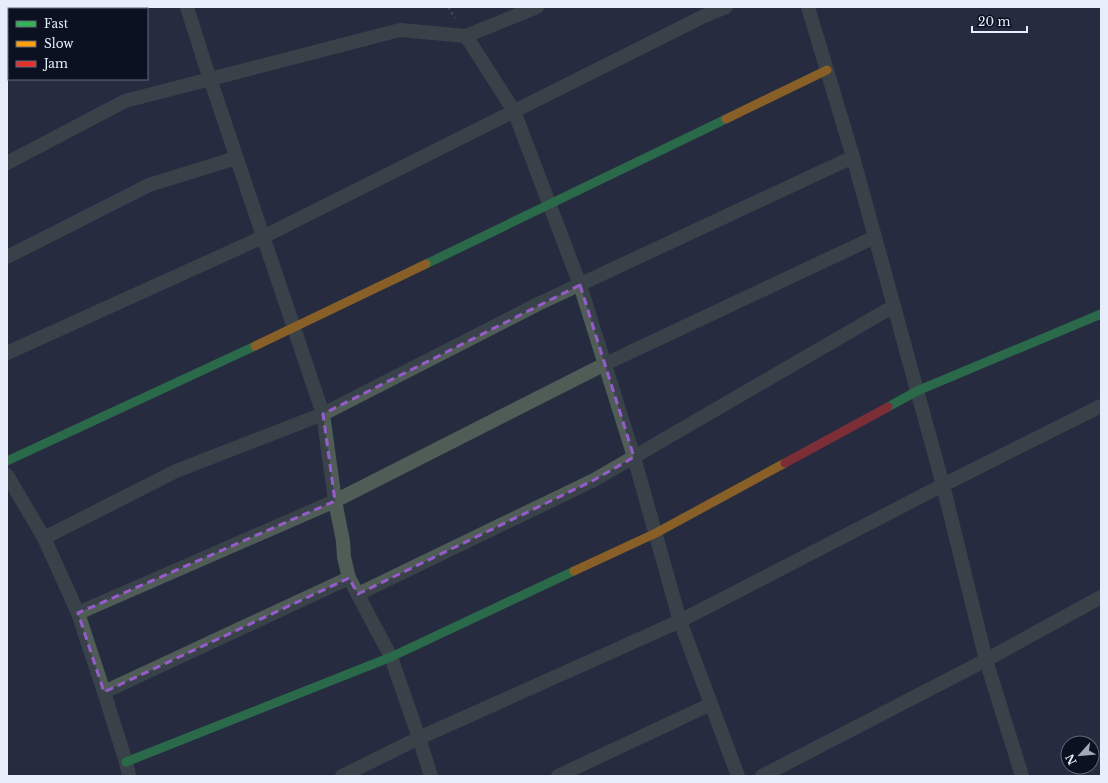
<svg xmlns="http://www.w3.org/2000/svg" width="1108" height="783" viewBox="0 0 1108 783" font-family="'Libre Baskerville',serif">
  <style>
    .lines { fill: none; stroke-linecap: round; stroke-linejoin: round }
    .path { stroke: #5f6968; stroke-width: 2.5; stroke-dasharray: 3 3; stroke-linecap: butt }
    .street { stroke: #505d56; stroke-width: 14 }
    .fast { stroke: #30b455; stroke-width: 9 }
    .slow { stroke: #ff9f0a; stroke-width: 9 }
    .jam { stroke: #e5322d; stroke-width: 9 }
    .marked { fill: none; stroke: #965cce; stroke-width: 3; stroke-dasharray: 8 5; stroke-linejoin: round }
  </style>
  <rect width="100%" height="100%" fill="#262c40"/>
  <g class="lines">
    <polyline class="path" points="448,7 455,18"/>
    <g class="street">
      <polyline points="187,7 203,58 323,414 335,501 343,541 344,557 349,578 391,657 419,738 431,776"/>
      <polyline points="537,7 466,36 514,111 580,285 634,457 680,621 738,776"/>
      <polyline points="808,7 853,157 943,485 986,660 1022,776"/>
      <polyline points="96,9 100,7"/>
      <polyline points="7,52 9,51"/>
      <polyline points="7,163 125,101 400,30 466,36"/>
      <polyline points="7,257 149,185 236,158"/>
      <polyline points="7,353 263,237 704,16 726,7"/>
      <polyline points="7,475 44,538 78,613 104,692 126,762 129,776"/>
      <polyline points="44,538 176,471 323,414 538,304 853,157"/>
      <polyline points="358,594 594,480 894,306"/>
      <polyline points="78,613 335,501 605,364 875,237"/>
      <polyline points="104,692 349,578"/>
      <polyline points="342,776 419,738 680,621 943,485 1101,406"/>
      <polyline points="558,776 711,704"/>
      <polyline points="762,776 986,660 1101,597"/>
    </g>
    <g class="fast">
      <polyline points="426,264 726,119"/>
      <polyline points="888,407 917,391 1101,314"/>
      <polyline points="7,461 255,346"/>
      <polyline points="126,762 391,657 574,571"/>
    </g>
    <g class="slow">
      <polyline points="726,119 827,70"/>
      <polyline points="255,346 426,264"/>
      <polyline points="574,571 656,533 785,463"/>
    </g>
    <polyline class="jam" points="785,463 888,407"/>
  </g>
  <path d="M0 0H1108V783H0ZM 580,285 L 634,457 L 594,480 L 358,594 L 349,578 L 104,692 L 78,613 L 335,501 L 323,414 Z" fill="#262c40" fill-opacity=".55" fill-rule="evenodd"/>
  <path class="marked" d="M 580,285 L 634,457 L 594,480 L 358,594 L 349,578 L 104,692 L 78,613 L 335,501 L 323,414 Z"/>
  <rect width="1108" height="783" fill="none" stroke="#e8edfb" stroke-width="16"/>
  <rect x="8" y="8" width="140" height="72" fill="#0c1121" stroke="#646978"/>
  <rect x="16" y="21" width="20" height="6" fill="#30b455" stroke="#646978"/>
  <text x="44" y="28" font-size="12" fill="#e8edfb">Fast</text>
  <rect x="16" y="41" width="20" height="6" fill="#ff9f0a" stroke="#646978"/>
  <text x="44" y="48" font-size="12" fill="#e8edfb">Slow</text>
  <rect x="16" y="61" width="20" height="6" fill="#e5322d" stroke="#646978"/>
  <text x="44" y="68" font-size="12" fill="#e8edfb">Jam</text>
  <g transform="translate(1080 755) rotate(243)"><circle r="19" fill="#0c1121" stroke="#646978"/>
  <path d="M0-3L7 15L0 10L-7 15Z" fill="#a4a9ba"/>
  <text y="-6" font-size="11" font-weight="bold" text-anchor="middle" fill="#e8edfb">N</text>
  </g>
  <path d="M972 26v6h55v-6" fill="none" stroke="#e8edfb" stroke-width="2"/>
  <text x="978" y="26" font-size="12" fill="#e8edfb" stroke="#0c1121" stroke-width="3" paint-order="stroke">20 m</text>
</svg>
